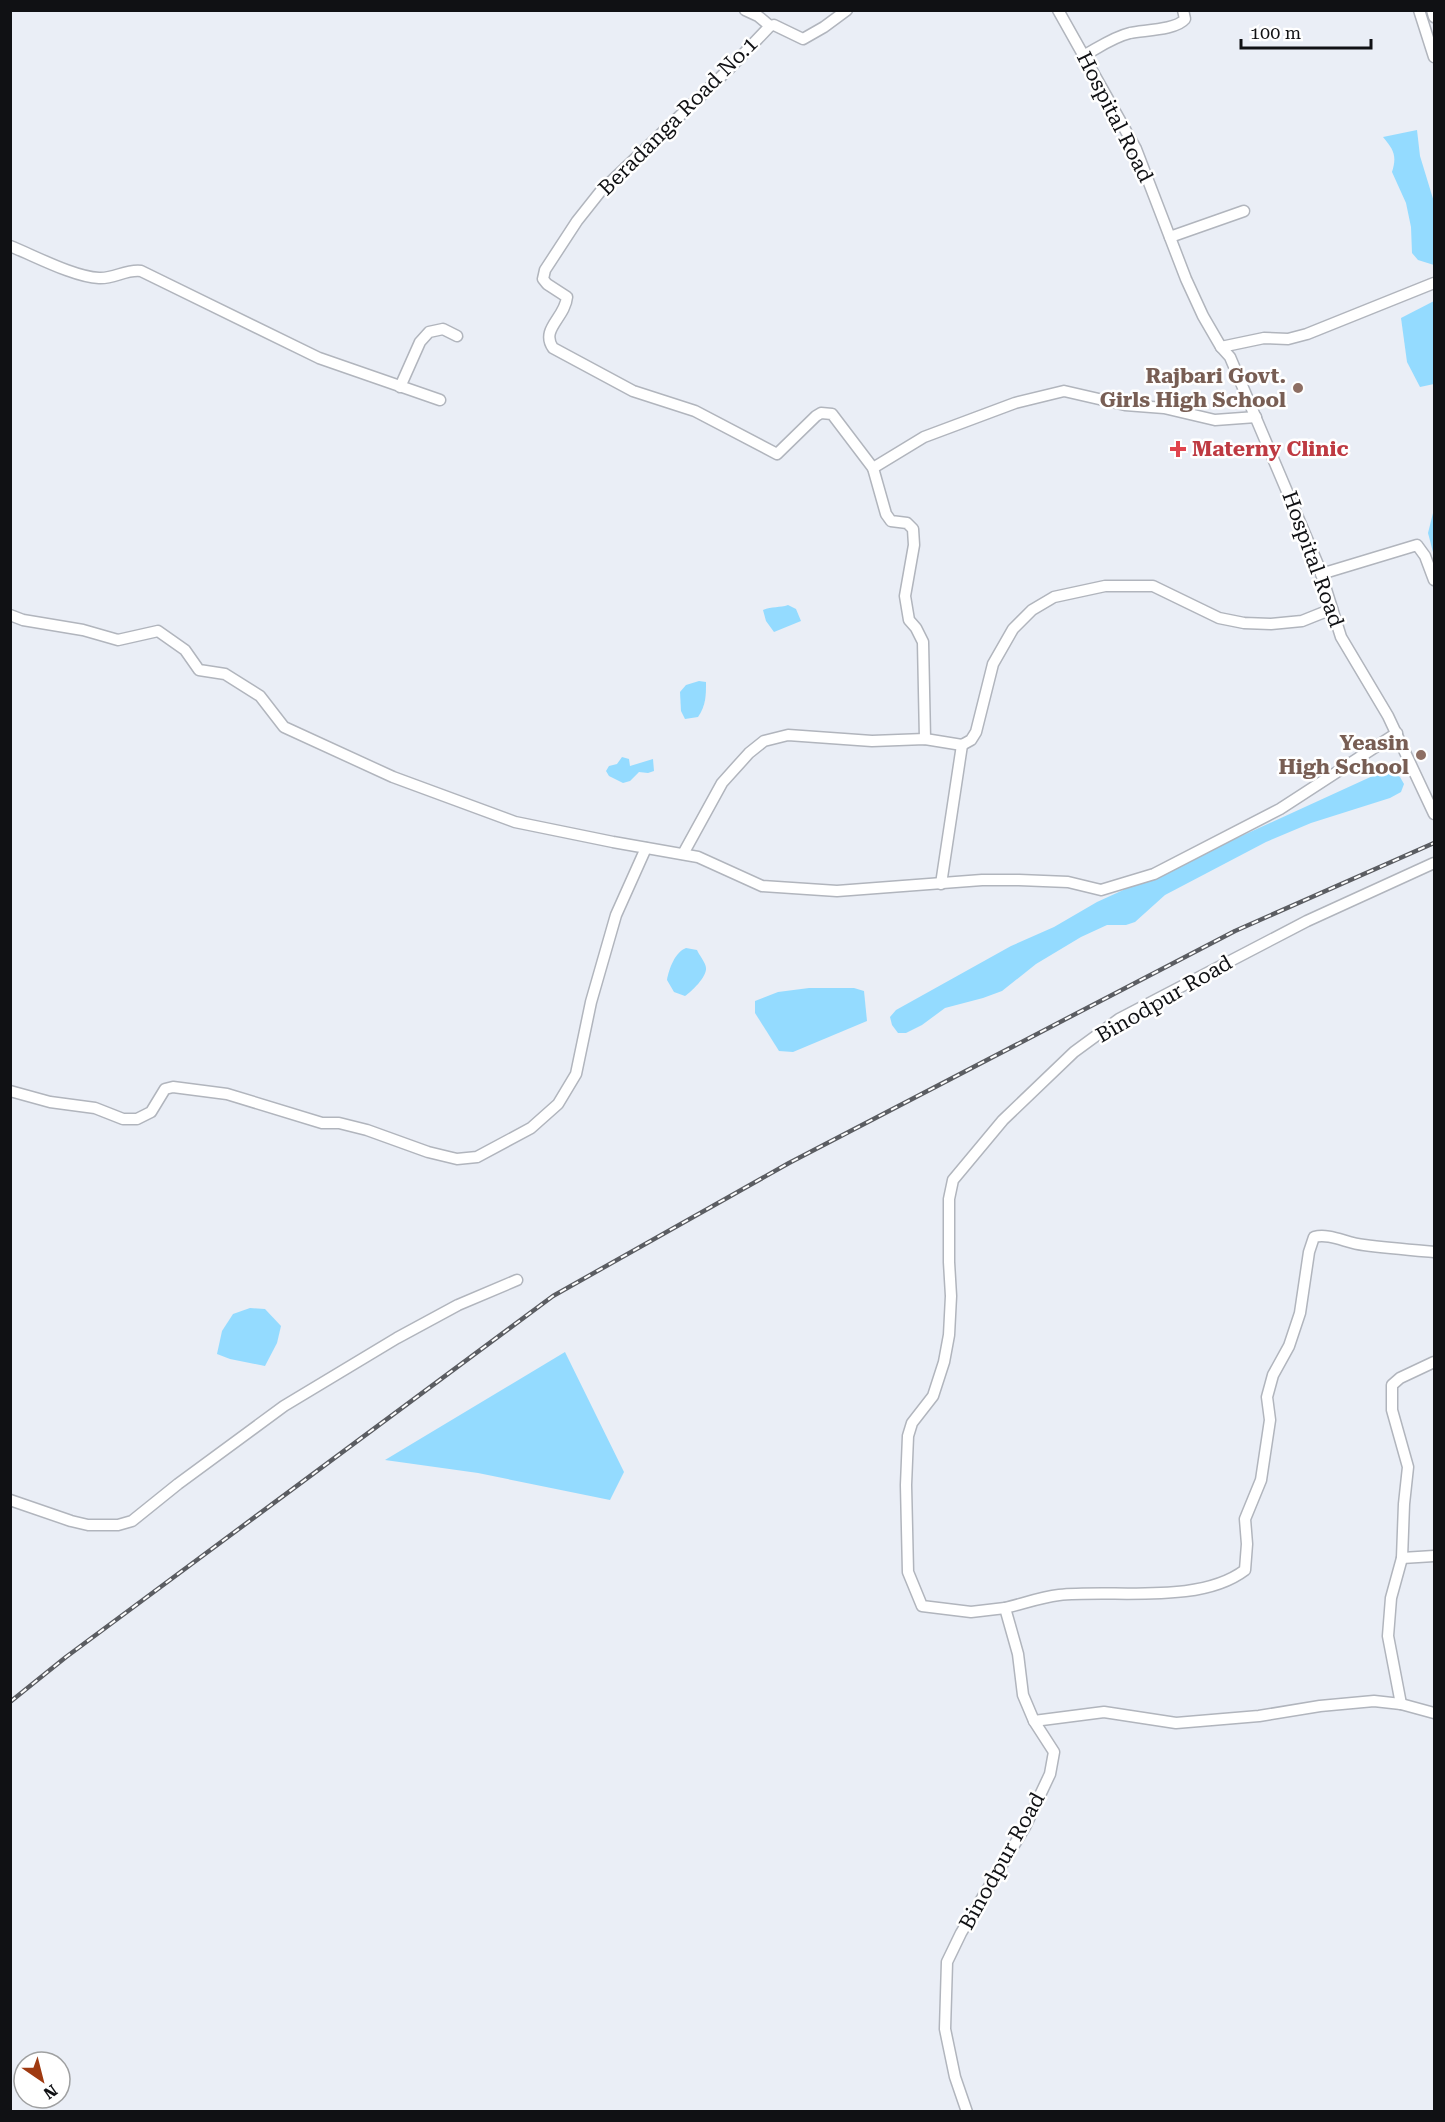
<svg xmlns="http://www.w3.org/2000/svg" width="1445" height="2122" viewBox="0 0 1445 2122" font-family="'Roboto Serif',serif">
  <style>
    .water { fill: #94dbff }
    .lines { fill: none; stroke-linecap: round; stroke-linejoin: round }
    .minor-casing { stroke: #b1b5bd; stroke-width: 13 }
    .minor { stroke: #fff; stroke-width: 10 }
    .rail-casing { stroke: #5b5d62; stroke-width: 4.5 }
    .rail { stroke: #fff; stroke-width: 2; stroke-dasharray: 7; stroke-linecap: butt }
    .education-dot { fill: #8d6e63; stroke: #fff; stroke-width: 2 }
    .health-dot { fill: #e0444e; stroke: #fff; stroke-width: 2 }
    .labels { text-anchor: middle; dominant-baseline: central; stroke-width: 5; stroke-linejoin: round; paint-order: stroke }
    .street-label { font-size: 21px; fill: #101114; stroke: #fff }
    .education-label { font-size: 21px; font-weight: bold; fill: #785e54; stroke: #fff; text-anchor: end }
    .health-label { font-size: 21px; font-weight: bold; fill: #be3a42; stroke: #fff; text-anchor: start }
  </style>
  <rect width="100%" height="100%" fill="#eaeef6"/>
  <g class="water">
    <path d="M 1417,130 L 1420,156 L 1434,202 L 1434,265 L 1418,260 L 1412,253 L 1411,227 L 1406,203 L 1392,172 C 1397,156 1394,150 1383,137 Z"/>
    <polygon points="1434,301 1434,384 1420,387 1407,362 1401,318"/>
    <polygon points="1433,513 1434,513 1434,556 1428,533"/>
    <path d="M 788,605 L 796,609 L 801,621 L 774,632 L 766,621 L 763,610 C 772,606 780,608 788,605 Z"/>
    <path d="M 699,681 L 706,682 C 706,696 706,705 698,717 L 685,719 L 681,711 L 680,692 L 686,685 Z"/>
    <polygon points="622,757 629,759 630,766 653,759 654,771 648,773 639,772 630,781 623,783 609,776 606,771 609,766 617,764"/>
    <polygon points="1388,771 1400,777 1404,784 1401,792 1390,798 1311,823 1266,842 1165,895 1135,922 1126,925 1107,925 1081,937 1036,964 1002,991 983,998 945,1008 922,1025 906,1033 898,1033 892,1025 890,1017 896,1010 1011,946 1054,927 1097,902 1377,774"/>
    <path d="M 686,948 L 697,950 C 699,955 706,963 706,968 C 707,977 691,992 685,996 L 674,992 L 667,980 C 669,969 675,952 686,948 Z"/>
    <polygon points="809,988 854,988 864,991 867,1021 793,1052 779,1051 755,1013 755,1001 778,992"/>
    <polygon points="250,1308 265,1309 281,1326 277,1343 265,1366 230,1359 217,1354 222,1331 233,1314"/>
    <polygon points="565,1352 624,1472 610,1500 478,1473 385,1460"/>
  </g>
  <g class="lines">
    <g class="minor-casing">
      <g id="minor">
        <polyline points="745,10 758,16 770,26"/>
        <path d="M 847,10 L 824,27 L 803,39 L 774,25 L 770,26 L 730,68 L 600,192 L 577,221 L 545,270 L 543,279 L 547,284 L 567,297 C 565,318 540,329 553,348 L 633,391 L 695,411 L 777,454 L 816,416 L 821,413 L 832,414 L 873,468 L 924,437 L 1015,403 L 1064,391 L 1125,405 L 1164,408 L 1215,420 L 1256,417"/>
        <polyline points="1058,10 1136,149 1186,279 1203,316 1221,347 1230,357 1319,567 1341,637 1388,716 1434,814"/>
        <polyline points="1419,10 1434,57"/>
        <polyline points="1432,10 1434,17"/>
        <path d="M 1083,56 C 1098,48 1113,37 1130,33 C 1145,30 1176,30 1185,19 L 1183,10"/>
        <polyline points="1170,237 1244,211"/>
        <path d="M 10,246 C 35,256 74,277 99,278 C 114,279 126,269 141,271 L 319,358 L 440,400"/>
        <polyline points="1221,347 1264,338 1288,339 1307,334 1434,283"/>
        <polyline points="400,387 420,342 429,332 443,329 457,336"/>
        <polyline points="873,468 886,514 891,521 907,523 913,529 914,545 905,596 909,620 916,628 923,642 925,739"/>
        <polyline points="1321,574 1417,545 1425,556 1434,580"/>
        <polyline points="10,615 23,620 83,630 118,640 158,631 185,650 199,670 225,674 260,696 284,727 393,777 515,822 613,842 698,857 762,886 837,891 982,880 1019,880 1068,882 1101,890 1154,874 1280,809 1397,733"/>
        <polyline points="683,854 722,783 749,753 764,741 788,735 872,741 925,739 962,745 971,740 976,732 993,664 1013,629 1032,610 1054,597 1105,586 1153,586 1219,618 1244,623 1271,624 1302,621 1332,609"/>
        <polyline points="941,884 962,745"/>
        <polyline points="10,1091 50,1102 95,1108 123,1119 137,1119 151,1112 165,1089 173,1087 227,1094 322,1123 339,1123 367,1130 428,1152 457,1159 477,1157 531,1128 558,1104 576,1074 591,1002 616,915 646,848"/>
        <polyline points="10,1500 71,1521 88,1525 118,1525 132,1521 178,1484 284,1406 397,1338 458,1305 517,1280"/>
        <polyline points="1402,1558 1434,1556"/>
        <path d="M 1005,1608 C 1022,1604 1041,1597 1059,1595 C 1114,1589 1199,1605 1245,1570 L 1247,1544 L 1245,1519 L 1261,1480 L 1270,1420 L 1267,1397 L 1273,1375 L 1289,1346 L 1300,1313 L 1309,1252 L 1314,1237 C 1330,1233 1346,1243 1364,1245 C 1387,1248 1411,1250 1434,1252"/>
        <polyline points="1401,1704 1388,1636 1391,1598 1402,1558 1404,1504 1408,1467 1392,1410 1392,1385 1400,1378 1434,1362"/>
        <polyline points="1034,1721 1104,1712 1176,1723 1259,1716 1320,1706 1374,1701 1401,1704 1434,1713"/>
        <polyline points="967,2112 955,2077 945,2029 947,1962 961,1933 1025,1827 1050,1774 1054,1752 1034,1721 1023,1695 1018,1654 1005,1608 971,1612 922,1606 908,1572 906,1485 908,1436 912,1423 933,1396 944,1362 949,1335 951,1296 949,1262 949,1199 953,1180 1003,1120 1074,1052 1119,1019 1307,921 1434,863"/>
      </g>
    </g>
    <use href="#minor" class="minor"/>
    <g class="rail-casing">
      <polyline id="rail" points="10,1702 66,1657 553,1296 789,1163 1235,931 1434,843"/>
    </g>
    <use href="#rail" class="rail"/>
  </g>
  <g class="education-dot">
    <circle cx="1298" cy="388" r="6"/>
    <circle cx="1421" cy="755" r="6"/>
  </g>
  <path class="health-dot" d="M1175 440h6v6h6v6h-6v6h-6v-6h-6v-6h6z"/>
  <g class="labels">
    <g class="street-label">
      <text transform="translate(678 116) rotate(-45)">Beradanga Road No.1</text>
      <text transform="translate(1115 117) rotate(63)">Hospital Road</text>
      <text transform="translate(1313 559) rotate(70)">Hospital Road</text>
      <text transform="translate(1164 999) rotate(-30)">Binodpur Road</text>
      <text transform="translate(1002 1861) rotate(-61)">Binodpur Road</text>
    </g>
    <g class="education-label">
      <text x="1286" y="376">Rajbari Govt.<tspan x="1286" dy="24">Girls High School</tspan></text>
      <text x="1409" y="743">Yeasin<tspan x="1409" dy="24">High School</tspan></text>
    </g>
    <g class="health-label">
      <text x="1192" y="449">Materny Clinic</text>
    </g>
  </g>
  <rect width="1445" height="2122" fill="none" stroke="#101114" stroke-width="24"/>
  <g transform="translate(42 2080) rotate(145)"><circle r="28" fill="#ffffff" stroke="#9fa0a1" stroke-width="1.5"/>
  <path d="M0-4.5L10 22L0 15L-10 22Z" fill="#9f3a11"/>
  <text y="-9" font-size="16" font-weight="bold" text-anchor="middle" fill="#101114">N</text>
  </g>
  <path d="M1241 39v9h130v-9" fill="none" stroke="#101114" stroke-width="3"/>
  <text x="1250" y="39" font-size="18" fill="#101114" stroke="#ffffff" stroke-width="4.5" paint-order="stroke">100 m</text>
</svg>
